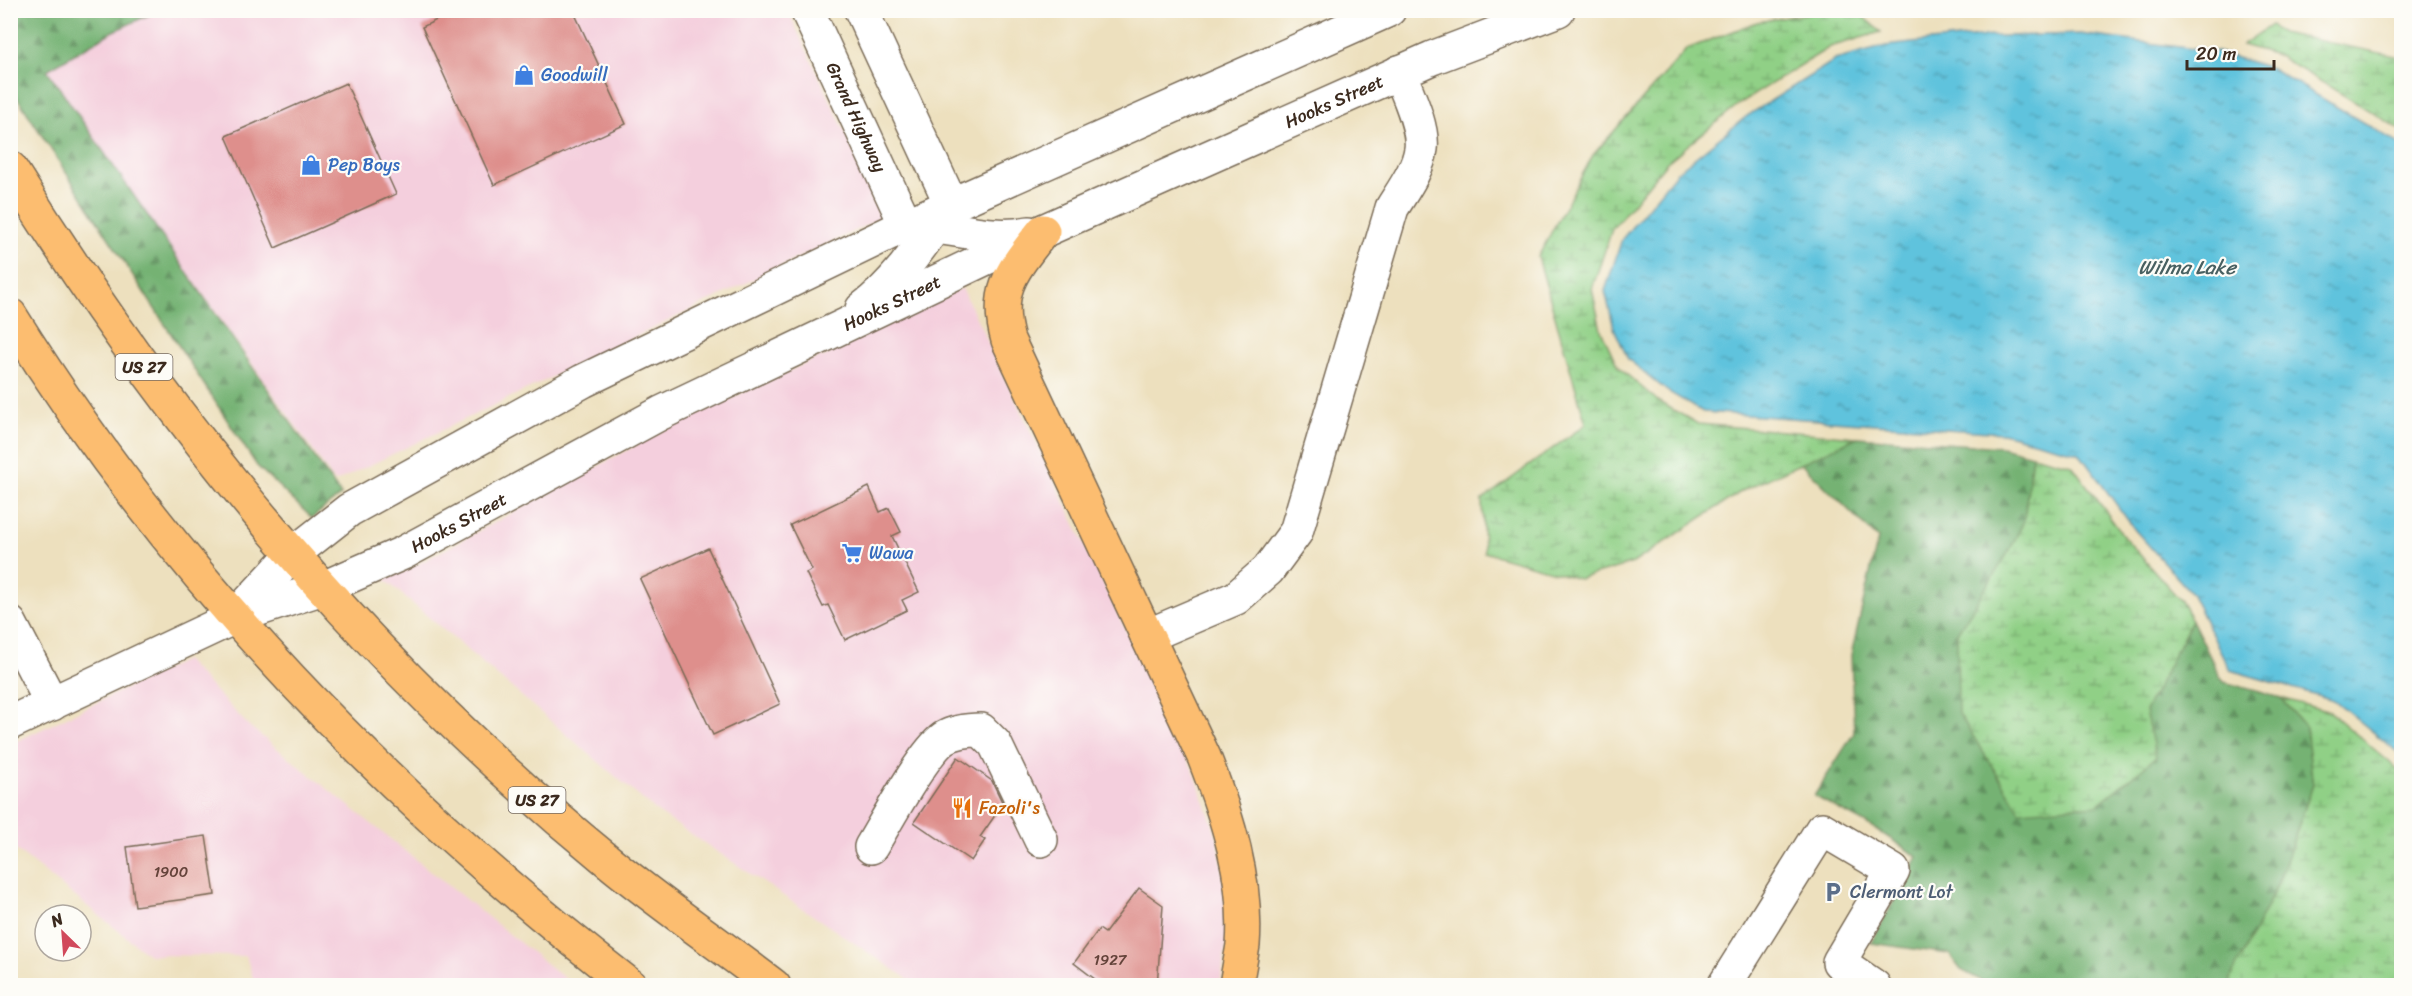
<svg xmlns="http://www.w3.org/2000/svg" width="2412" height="996" viewBox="0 0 2412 996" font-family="Sriracha,sans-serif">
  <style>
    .built { fill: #f4cfdd }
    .forest { fill: url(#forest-firs); stroke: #586e48; stroke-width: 1.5 }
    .wetland { fill: url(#wetland-marsh); stroke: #667d52; stroke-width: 1.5 }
    .water { fill: url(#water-ripples); stroke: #4d767e; stroke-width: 1.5 }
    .building { fill: #de8f8c }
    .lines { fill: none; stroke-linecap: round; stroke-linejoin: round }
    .minor-casing { stroke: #796a56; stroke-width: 36 }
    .highway-casing { stroke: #796a56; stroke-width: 36 }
    .minor { stroke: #fff; stroke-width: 33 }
    .highway { stroke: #fcbd6f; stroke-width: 33 }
    .labels { text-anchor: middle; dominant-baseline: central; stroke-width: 4.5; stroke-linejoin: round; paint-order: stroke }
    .number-label { font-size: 15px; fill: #64433a }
    .shield { fill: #fdfcf7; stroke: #75695f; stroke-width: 1.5 }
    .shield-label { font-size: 16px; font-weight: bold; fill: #3b2a1e }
    .shop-label { font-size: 18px; fill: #366cbe; stroke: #fdfcf7; text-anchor: start }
    .street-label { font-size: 18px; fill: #3b2a1e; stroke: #fdfcf7 }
    .food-label { font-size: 18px; fill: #c56008; stroke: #fdfcf7; text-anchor: start }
    .service-label { font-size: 18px; fill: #4e5e75; stroke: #fdfcf7; text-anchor: start }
    .water-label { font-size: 20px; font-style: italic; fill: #486061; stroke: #fdfcf7 }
  </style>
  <defs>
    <pattern id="forest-firs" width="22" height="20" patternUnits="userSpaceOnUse" patternTransform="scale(1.5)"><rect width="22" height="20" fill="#74b273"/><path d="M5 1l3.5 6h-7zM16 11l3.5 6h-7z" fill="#60915e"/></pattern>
    <pattern id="wetland-marsh" width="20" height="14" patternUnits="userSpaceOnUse" patternTransform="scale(1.5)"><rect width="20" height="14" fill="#90d086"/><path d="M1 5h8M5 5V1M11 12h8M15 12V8" fill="none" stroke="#77a96d"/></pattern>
    <pattern id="water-ripples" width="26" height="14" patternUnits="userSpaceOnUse" patternTransform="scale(1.5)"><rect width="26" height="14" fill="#5fc3dd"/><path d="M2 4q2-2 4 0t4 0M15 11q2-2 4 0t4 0" fill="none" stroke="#509fb3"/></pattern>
  </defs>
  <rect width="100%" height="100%" fill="#fdfcf7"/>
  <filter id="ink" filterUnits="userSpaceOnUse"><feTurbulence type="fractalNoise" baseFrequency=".0167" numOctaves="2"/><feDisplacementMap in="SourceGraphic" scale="12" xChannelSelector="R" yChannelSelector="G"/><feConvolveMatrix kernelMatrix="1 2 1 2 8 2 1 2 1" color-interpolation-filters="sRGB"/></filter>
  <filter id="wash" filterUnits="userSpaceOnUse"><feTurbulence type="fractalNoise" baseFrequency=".008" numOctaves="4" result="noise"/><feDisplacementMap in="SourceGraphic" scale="24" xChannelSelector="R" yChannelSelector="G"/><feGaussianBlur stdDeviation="1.35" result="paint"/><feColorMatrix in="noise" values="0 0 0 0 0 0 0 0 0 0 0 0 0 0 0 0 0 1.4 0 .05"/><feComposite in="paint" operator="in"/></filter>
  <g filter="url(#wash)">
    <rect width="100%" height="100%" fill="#ede0be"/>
    <g class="built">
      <polygon points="157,11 788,11 885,216 335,482 46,70 110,33"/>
      <polygon points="962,288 1195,775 1217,837 1226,884 1227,940 1220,985 917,985 656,811 384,579 411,568 668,428 821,356 823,358 834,350"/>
      <polygon points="185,660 249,726 573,985 255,985 246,956 149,955 11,846 11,744"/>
    </g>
    <g class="forest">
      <polygon points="11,10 157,11 110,33 47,70 341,495 312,518 257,466 11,88"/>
      <polygon points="1857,437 2002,447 2032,455 2024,521 2010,550 2145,711 2192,620 2219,675 2224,682 2281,698 2306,727 2313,785 2278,884 2231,979 2232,985 1990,985 1961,970 1949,954 1871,943 1918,857 1874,828 1814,796 1854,733 1851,655 1878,539 1801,463"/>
    </g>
    <g class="wetland">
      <polygon points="1830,10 1856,11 1881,32 1830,47 1739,104 1666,163 1612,229 1592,289 1601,330 1618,367 1659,402 1698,424 1857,437 1742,491 1633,563 1579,579 1484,552 1482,500 1586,424 1538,257 1593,155 1687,49 1757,22"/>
      <polygon points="2271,25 2281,33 2401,57 2401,130 2277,55 2242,45"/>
      <polygon points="2032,455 2072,465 2125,538 2181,601 2192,620 2145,711 2156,757 2097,805 2020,811 1958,712 1957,633 2010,550 2024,521"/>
      <polygon points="2281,698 2330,712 2401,772 2401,985 2232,985 2230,979 2278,884 2313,785 2306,727"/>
    </g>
    <polygon class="water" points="2080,34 2217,52 2271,68 2401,145 2401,755 2334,700 2230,670 2191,593 2135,530 2079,453 2003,433 1703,412 1667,391 1628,359 1614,328 1605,291 1622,239 1676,173 1747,116 1835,60 1886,46 1967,37"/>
    <g id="blocks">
      <g class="building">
        <polygon points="457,10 573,10 626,124 494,185 422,27"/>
        <polygon points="346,83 396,194 275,248 226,136"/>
        <polygon points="869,487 880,512 889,508 901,532 892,536 919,592 902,600 907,610 845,640 828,605 823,607 806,573 812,570 790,525"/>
        <polygon points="708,548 780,704 713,735 640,579"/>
        <polygon points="958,757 992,781 1003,804 980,837 985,840 971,861 914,822"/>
        <polygon points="206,836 215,895 135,906 127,847"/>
        <polygon points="1139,888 1163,905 1157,986 1104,986 1074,963 1099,929 1105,933"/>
      </g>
    </g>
  </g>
  <g filter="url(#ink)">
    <use href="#blocks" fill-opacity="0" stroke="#796a56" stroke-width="1.5"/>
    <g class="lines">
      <g class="minor-casing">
        <g id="minor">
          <path id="s1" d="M 807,10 L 906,225"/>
          <path d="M 861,10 L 951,204 C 925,240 898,282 862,309"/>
          <path d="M 917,225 C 954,227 991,241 1029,233"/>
          <polyline points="237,615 293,554 349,510 583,381 906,225 1389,10"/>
          <polyline points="10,623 52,704"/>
          <path d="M 1147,636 L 1236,598 L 1268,570 L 1296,532 L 1392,208 C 1403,190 1418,170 1421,149 C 1424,128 1407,92 1399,72"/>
          <path id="s2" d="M 10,723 L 235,617 L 323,588 L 403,553 L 661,413 L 1043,231 L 1432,58 L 1558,10"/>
          <path d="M 871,847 C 886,822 923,753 944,738 C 955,731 968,730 981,730 L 995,744 L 1041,840"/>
          <polyline points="1724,986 1822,829 1893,871 1839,962 1874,986"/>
        </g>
      </g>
      <g class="highway-casing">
        <g id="highway">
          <path d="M 10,168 C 171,428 370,666 607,860 C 660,904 719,944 774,986"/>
          <path d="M 1043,231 C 1014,269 993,289 1008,340 L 1204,757 C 1227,816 1248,880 1243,945 C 1241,958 1238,972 1236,986"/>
          <path d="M 10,315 C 171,575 390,800 631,986"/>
        </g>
      </g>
      <use href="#minor" class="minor"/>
      <use href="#highway" class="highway"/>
    </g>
  </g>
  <defs>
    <g id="shop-bare" transform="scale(1.62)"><path d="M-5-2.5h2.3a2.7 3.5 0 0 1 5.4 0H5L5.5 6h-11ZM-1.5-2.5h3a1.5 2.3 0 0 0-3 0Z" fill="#3f7fe0" stroke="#fdfcf7" stroke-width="2.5" paint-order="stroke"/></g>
    <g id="supermarket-bare" transform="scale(1.62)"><path d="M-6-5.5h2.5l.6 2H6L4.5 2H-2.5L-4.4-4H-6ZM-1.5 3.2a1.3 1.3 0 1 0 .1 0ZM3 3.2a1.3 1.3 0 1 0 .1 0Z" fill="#3f7fe0" stroke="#fdfcf7" stroke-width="2.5" paint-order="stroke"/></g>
    <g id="restaurant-bare" transform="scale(1.62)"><path d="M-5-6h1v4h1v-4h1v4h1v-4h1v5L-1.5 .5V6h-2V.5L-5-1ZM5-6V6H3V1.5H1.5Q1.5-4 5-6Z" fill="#e8710a" stroke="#fdfcf7" stroke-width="2.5" paint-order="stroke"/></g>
    <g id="parking-bare" transform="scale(1.62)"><path d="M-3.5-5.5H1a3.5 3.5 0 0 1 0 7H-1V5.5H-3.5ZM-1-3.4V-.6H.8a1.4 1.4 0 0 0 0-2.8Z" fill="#5c6f8a" stroke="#fdfcf7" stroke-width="2.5" paint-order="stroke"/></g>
  </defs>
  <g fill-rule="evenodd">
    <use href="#shop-bare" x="524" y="75"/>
    <use href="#shop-bare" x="311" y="165"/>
    <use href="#supermarket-bare" x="852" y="553"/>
    <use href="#restaurant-bare" x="962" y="808"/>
    <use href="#parking-bare" x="1833" y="892"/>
  </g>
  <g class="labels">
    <g class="number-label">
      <text x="171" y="872">1900</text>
      <text x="1110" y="960">1927</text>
    </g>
    <g class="shield">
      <rect x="115.5" y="354" width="57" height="26" rx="4.5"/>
      <rect x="508.5" y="787" width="57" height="26" rx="4.5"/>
    </g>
    <g class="shield-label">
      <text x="144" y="367">US 27</text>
      <text x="537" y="800">US 27</text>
    </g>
    <g class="shop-label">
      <text x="541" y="75">Goodwill</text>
      <text x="328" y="165">Pep Boys</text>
      <text x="869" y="553">Wawa</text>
    </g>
    <g class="street-label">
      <text stroke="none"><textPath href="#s2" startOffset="1464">Hooks Street</textPath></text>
      <text stroke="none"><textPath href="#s1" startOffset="118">Grand Highway</textPath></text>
      <text stroke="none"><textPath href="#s2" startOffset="978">Hooks Street</textPath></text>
      <text stroke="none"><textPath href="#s2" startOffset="492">Hooks Street</textPath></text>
    </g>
    <g class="food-label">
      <text x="979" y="808">Fazoli's</text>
    </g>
    <g class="service-label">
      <text x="1850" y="892">Clermont Lot</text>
    </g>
    <g class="water-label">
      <text x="2187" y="267">Wilma Lake</text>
    </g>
  </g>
  <rect width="2412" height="996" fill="none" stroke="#fdfcf7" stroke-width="36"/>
  <g transform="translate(63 933) rotate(335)"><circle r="28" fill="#fdfcf7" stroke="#afa8a0" stroke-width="1.5"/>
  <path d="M0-4.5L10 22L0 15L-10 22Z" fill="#d1495b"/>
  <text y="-9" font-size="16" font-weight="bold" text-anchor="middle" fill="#3b2a1e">N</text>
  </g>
  <path d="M2187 60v9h87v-9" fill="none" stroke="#3b2a1e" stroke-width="3"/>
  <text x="2196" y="60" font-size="18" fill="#3b2a1e" stroke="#fdfcf7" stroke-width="4.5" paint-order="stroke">20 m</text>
</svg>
